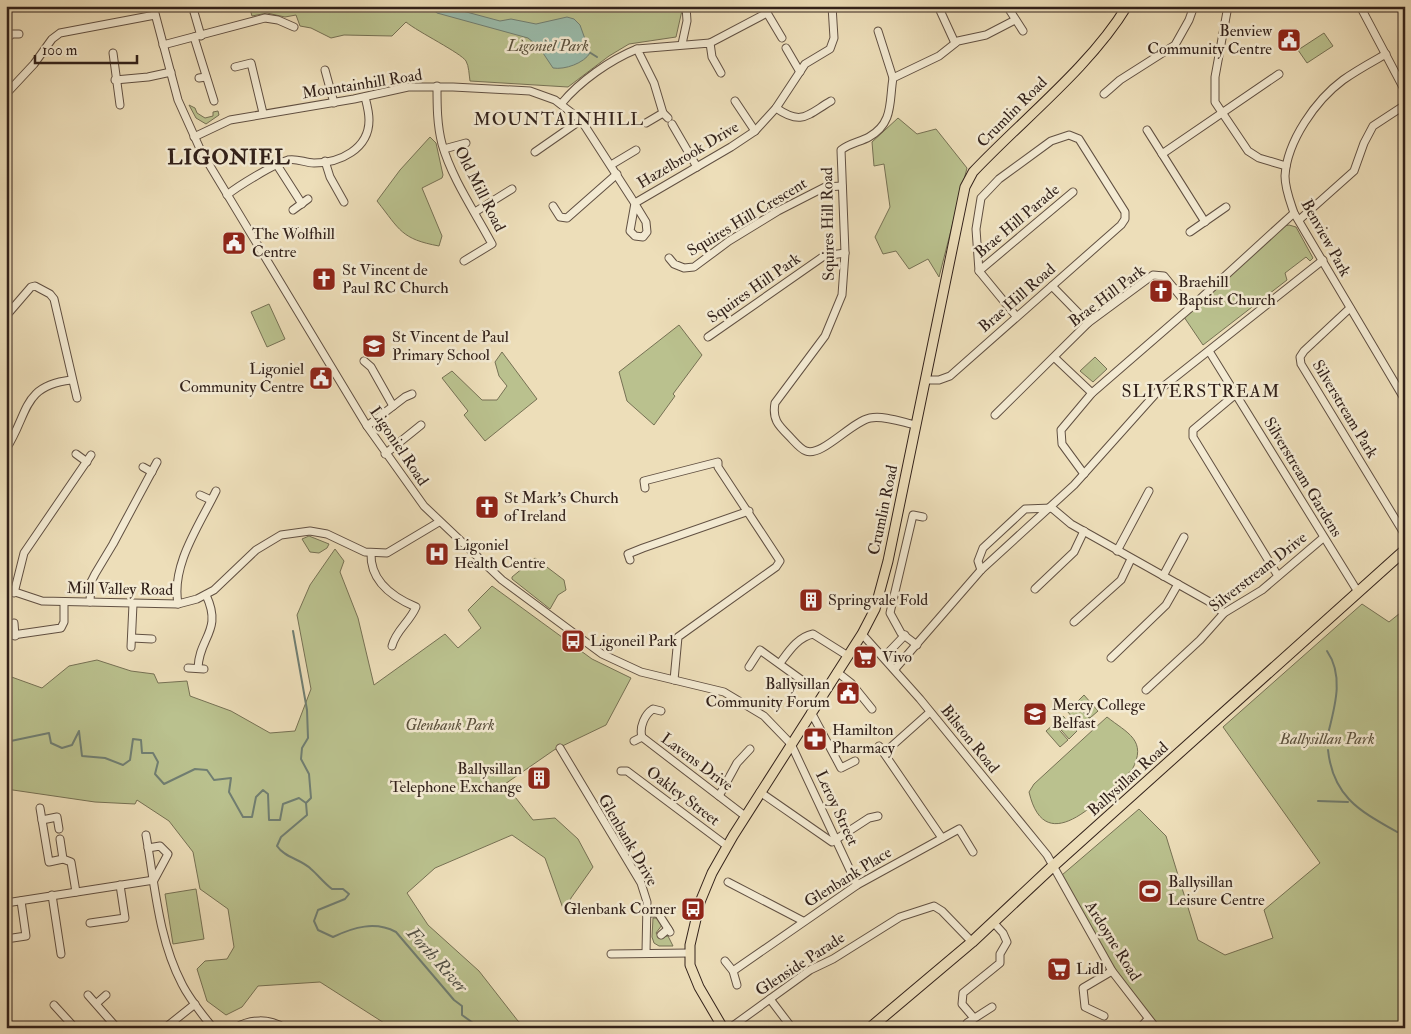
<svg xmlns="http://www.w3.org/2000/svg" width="1411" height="1034" viewBox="0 0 1411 1034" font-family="'IM FELL Double Pica',serif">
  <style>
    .green { fill: #bac18e; stroke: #767154 }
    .water { fill: #9abcac; stroke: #707e72 }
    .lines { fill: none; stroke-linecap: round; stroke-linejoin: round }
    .stream { stroke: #707e72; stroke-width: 2 }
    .minor-casing { stroke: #615042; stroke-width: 9 }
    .major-casing { stroke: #32211a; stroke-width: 11 }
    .highway-casing { stroke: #32211a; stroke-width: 12 }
    .minor { stroke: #f3ead2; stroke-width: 7 }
    .major { stroke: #eddeb9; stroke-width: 9 }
    .highway { stroke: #eddeb9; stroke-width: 10 }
    .labels { text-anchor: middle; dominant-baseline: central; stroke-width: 5; stroke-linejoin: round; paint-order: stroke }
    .poi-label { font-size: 16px; fill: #32211a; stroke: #f3ead2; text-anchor: start }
    .park-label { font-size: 16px; font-style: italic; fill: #5b513d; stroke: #f3ead2 }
    .street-label { font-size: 16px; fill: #32211a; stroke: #f3ead2 }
    .neighbourhood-label { font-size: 18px; letter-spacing: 1px; fill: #32211a; stroke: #f3ead2 }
    .water-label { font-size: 18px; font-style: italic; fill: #515046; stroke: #f3ead2 }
    .district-label { font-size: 21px; font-weight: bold; letter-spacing: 1px; fill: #32211a; stroke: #f3ead2 }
  </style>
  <rect width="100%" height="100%" fill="#eddeb9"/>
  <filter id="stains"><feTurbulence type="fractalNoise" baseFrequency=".004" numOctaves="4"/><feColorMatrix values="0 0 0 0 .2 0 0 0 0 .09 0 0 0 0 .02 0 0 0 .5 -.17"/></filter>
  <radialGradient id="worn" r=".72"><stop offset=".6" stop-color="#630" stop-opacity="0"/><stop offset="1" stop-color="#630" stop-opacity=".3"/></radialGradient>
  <g class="green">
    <path d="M 249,6 L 683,6 L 676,37 L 629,44 L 609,56 L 568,87 L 470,81 C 469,75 469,66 466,61 C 461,53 418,32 406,22 L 392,36 L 344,35 L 331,38 L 311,28 L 300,26 L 296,15 L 285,17 L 267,13 L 252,16 Z"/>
    <polygon points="1324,33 1333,46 1307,63 1298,50"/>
    <polygon points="189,105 195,108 197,113 205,118 213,116 213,112 218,111 219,115 206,124 196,118"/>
    <polygon points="898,118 917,134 936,129 967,168 939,277 928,259 909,269 896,251 883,254 875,237 890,207 884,164 874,166 872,142"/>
    <path d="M 430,137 L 436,143 L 443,175 L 442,178 L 422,188 L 442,236 L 439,246 C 401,239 400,230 377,201 L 400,170 Z"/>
    <polygon points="1289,225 1296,227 1313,258 1310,261 1306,257 1285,273 1287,280 1203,345 1184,317 1284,226"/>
    <polygon points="269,304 285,339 267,347 251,312"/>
    <polygon points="679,325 702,355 673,394 675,396 654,425 627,401 619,372"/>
    <polygon points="502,352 537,399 485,441 464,415 468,411 442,378 452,371 482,400 497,400 507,386 499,376 495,362"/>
    <polygon points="1095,357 1107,369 1093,382 1080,371"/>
    <polygon points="309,536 329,544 327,548 319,553 310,552 302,539"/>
    <polygon points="335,549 344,561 340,572 358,618 374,685 445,634 458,648 481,628 468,610 492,586 592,659 631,678 606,725 554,750 505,784 533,820 555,818 578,839 593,867 571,898 565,914 545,858 512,835 435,868 407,893 428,925 479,971 518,1021 527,1028 392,1028 320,982 258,986 242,1007 226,1015 207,1001 197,969 205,961 227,959 234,947 228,909 200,889 193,852 169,821 137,800 135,804 95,802 6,789 6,675 42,688 69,666 97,660 131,671 154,674 158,683 187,681 190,696 231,711 270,733 295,731 311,689 297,615 310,585"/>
    <polygon points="535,558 564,580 566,590 558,595 550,609 512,579 512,577"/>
    <polygon points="1362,604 1389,622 1405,609 1405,1028 1160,1028 1120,977 1080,910 1062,875 1139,809 1166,836 1198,940 1225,955 1273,938 1264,910 1320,863 1223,727"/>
    <polygon points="1084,695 1098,711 1090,718 1076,703"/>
    <polygon points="1075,704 1090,719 1081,727 1067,711"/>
    <polygon points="1063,716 1077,731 1069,739 1055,723"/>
    <path d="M 1107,717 C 1127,733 1148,740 1132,770 C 1104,794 1046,864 1029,792 L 1034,784 Z"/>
    <polygon points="1054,724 1068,740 1060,747 1046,731"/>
    <polygon points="196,889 204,939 173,944 165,894"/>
    <polygon points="653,918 657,918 662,925 656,933 659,937 668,936 673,946 659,946 654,943 652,937"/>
  </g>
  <path class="water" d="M 423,6 L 456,6 L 459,10 L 500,21 L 511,19 L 536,24 L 567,17 L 574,19 L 580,25 L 590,53 C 584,63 565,70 553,68 L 539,47 L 528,38 L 437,13 L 431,8 Z"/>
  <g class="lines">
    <g class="stream">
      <polyline points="589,52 597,57"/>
      <polyline points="293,631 307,710 308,738 302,748 301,759 309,774 311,798 306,803"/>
      <path d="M 1327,651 C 1345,677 1334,709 1327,738"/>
      <polyline points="6,742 49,733 51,743 62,748 72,745 79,731 82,756 105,758 123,765 130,760 133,739 141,740 142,753 153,753 158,762 155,774 164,784 195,769 207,770 214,780 231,778 229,792 243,817 252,817 256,797 263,790 268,794 269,820 280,820 283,804 299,798 306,803"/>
      <path d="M 1328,750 C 1333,797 1360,811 1397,832"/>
      <polyline points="1318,801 1348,802"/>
      <path d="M 306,803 L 307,815 L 281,837 L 277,846 C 285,858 301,859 311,869 C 318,875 324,883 332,889 L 343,889 L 349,894 L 345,899 L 318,910 L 314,921 L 318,930 L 333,937 C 354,927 375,921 396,932 L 454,1000 L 462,1006 L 462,1015 L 480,1028"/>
    </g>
    <g class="minor-casing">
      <g id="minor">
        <polyline points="153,6 178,100 201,151 367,426 424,506 502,580 602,654 641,672 724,692 764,716 791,744 857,885"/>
        <polyline points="763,6 782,38"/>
        <polyline points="938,6 955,43"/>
        <polyline points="1007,6 1023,31"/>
        <polyline points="1228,6 1215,77 1215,102 1248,151 1259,158 1286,166"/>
        <polyline points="1360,6 1405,91"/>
        <polyline points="194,12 201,36"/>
        <polyline points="878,31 893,78"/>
        <polyline points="194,37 214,101"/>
        <polyline points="6,39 12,34 19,34"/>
        <polyline points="710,43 767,13"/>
        <polyline points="682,44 687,21 686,6"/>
        <polyline points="163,45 265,18 278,20 294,27"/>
        <polyline points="786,48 800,72"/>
        <polyline points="113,53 120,105"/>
        <path d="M 1386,54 C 1372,62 1357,70 1343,80 C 1316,100 1287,141 1285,176 C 1285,189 1290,201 1294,213 L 1405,400"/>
        <polyline points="235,67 251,63 263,113"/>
        <polyline points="325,70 334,103"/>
        <polyline points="199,78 206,77"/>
        <polyline points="115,80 148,77 171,72"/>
        <path d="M 437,86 C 437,105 437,125 442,144 C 452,179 475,212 492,244 L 464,261"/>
        <polyline points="6,94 34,64 52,39 60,33 155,15"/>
        <polyline points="1104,94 1120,80 1175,45 1189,20 1194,6"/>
        <polyline points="735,101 755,131"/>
        <path d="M 561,104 C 580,81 610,60 637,49"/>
        <path d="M 776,108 C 802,126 807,115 831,101"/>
        <polyline points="668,118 663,113 654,83 637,49 710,43 712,57 721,73"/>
        <polyline points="646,123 663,113"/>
        <polyline points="672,124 697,167"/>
        <polyline points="1147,130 1205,222"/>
        <polyline points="194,137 230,120 354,99 408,87 453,87 530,91 555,100 581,120 632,199 646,222 647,232 643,237 635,236 630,231 635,203"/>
        <polyline points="444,149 466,143"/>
        <polyline points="535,152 581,120"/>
        <polyline points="1162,154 1279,74"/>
        <polyline points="325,161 330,177 344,202"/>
        <polyline points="277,165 302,204"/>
        <polyline points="611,165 636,150"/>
        <path d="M 227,195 C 238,186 274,164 288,160 C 297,158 305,163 314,163 C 340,163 369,149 369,120 C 369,112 367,105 365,97"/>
        <polyline points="635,203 731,147 755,131 776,108 805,64 830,49 834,38 832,6"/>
        <polyline points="553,206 560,217 567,218 617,174"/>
        <polyline points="293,210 308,199"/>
        <polyline points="475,212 512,189"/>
        <polyline points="1299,220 1354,171 1364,143 1373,126 1405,105"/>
        <polyline points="1190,232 1226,207"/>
        <polyline points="669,258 674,264 684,268 694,267 729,241 778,211 825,187 842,186"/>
        <polyline points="979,271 1073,192"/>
        <polyline points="1052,286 1088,323"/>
        <polyline points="1350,308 1304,351 1300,357 1301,364 1405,535"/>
        <polyline points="6,316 31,287 35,286 50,294 54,299 77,398"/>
        <polyline points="708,337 824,256 845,253"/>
        <polyline points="1209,351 1358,592"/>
        <polyline points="1055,358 1092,393"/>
        <polyline points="364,361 371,367 393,406"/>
        <polyline points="926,380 939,380 950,376 1121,225 1125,219 1125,212 1079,139 1069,135 1051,141 999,179 981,198 976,229 979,271 1016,316"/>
        <polyline points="1237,393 1193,430 1193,437 1278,576"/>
        <polyline points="995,415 1088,323 1153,275 1164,276 1190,308"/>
        <path d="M 916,425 C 902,422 883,415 870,418 C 851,422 822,457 806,451 C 800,449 794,441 789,436 C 778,425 772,419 775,403 L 825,336 L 842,295 L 845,253 L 841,150 C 850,143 860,142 869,137 C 894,123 889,101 893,78 L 939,56 L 958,41 L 986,35 L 1015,20"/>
        <polyline points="367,426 405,397 412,394"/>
        <path d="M 6,449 C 29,414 21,386 71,380"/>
        <polyline points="76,454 87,462"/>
        <polyline points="385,454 421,425"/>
        <polyline points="143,467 152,472"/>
        <polyline points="1084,474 1062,444 1061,430 1092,393 1190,308 1294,213"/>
        <polyline points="645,488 644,481 718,462 718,467 780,561 776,567 678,637 674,680"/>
        <polyline points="200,495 211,500"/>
        <polyline points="1117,551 1149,491"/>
        <path d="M 371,553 C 370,581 392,597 416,607 C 409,623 396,630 392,646"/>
        <polyline points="630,560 628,554 643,548 749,511"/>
        <polyline points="981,570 978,561 983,548 1025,509 1052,508 1071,524 1208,601 1224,613"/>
        <polyline points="1163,576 1184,537"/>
        <polyline points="6,589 42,601 178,604 197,599 214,590 256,550 281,535 310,531 327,534 365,552 387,553 439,522"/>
        <polyline points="1035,589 1074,552 1084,531"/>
        <polyline points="14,593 24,553 91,455"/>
        <polyline points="90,602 91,582 95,574 113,544 157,462"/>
        <path d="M 178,604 C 171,565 199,526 216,491"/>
        <polyline points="1074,622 1121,580 1131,559"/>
        <polyline points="14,623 15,636"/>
        <polyline points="862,634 920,699 1047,855 1112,971 1156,1028"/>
        <polyline points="6,636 61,628 64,622 64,602"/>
        <polyline points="132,638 152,639"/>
        <polyline points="917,645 901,633 890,613 913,515 923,517"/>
        <polyline points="131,647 133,604"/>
        <polyline points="884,657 905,635"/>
        <polyline points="1111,658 1166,605 1178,584"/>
        <path d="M 780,663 C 789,651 798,637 813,634 L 848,656"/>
        <polyline points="749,667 760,650 803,681"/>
        <polyline points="188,668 204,669"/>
        <path d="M 198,668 C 199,637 223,631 206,595"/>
        <polyline points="895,669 981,570 1074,485 1159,390 1323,260"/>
        <polyline points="837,672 851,683 872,709"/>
        <polyline points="1146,690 1200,640 1224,613 1262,590 1323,538"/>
        <path d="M 661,711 L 653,709 C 645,714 639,727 642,737 L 745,816"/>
        <polyline points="811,712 841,768 855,761"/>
        <polyline points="634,741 642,737"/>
        <polyline points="879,746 942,838"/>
        <polyline points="560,748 641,883 647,902 646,952"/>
        <polyline points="884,753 930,712"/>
        <polyline points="621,771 627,771 727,846"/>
        <polyline points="760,792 832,842 869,818 878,816"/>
        <polyline points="719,796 737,763 750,749"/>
        <polyline points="40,808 49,862 63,859 71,862 76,892"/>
        <polyline points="42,820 57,817 59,829"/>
        <path d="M 146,835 C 155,885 158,938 182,984 C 190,1000 202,1014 213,1028"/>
        <polyline points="60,839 63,859"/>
        <polyline points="728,882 803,921"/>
        <polyline points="52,895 61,954"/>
        <polyline points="6,903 154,880 168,854 160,846 148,848"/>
        <polyline points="647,913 658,913 670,932"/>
        <polyline points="90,923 125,918 120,885"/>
        <polyline points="661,935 668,929"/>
        <polyline points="6,939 26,936 21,901"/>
        <polyline points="611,954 689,953"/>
        <polyline points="725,961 733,971 737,985"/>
        <polyline points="733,971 857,885 959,829 973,852"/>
        <polyline points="88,995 117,1028"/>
        <polyline points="770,999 792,1028"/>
        <polyline points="97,1003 106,995"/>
        <polyline points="54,1005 75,1028"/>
        <polyline points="1104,1016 1085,1007 1083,988 1112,971"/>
        <polyline points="974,1018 962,1004 963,993 1000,963 1000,954 1007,942 1003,933 993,922"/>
        <polyline points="967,1023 992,1007"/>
        <polyline points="165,1028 195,1004"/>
        <path d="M 235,1028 C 250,1019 269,1018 284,1028"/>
        <polyline points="730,1028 810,970 833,959 900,917 934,906 942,911 972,942"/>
        <polyline points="1140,1028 1148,1019"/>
      </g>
    </g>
    <g class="major-casing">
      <path id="major" d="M 723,1028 L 699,987 L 690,965 L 690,945 L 700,902 L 712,873 L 733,836 L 862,634 L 875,609 L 888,561 L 965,187 L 973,172 C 1022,120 1090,67 1127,6"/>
    </g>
    <g class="highway-casing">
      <polyline id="highway" points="870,1028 972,942 1053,866 1405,550"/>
    </g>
    <use href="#minor" class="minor"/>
    <use href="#major" class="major"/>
    <use href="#highway" class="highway"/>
  </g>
  <defs>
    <g id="civic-square" transform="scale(1.25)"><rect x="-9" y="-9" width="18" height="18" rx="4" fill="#8f2418" stroke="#f3ead2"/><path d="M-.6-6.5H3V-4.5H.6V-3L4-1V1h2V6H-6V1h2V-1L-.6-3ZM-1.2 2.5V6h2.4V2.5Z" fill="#fff"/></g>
    <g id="church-square" transform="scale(1.25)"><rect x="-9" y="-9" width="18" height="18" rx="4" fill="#8f2418" stroke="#f3ead2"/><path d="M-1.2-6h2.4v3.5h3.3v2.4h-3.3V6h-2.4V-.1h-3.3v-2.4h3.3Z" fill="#fff"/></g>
    <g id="school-square" transform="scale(1.25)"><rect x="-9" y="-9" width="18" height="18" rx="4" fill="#8f2418" stroke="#f3ead2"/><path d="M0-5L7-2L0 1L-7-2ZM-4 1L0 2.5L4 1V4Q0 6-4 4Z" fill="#fff"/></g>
    <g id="hospital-square" transform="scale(1.25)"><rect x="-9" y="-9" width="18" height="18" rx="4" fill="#8f2418" stroke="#f3ead2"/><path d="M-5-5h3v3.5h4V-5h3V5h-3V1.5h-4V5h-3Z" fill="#fff"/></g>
    <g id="building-square" transform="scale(1.25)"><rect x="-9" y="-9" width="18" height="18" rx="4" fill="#8f2418" stroke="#f3ead2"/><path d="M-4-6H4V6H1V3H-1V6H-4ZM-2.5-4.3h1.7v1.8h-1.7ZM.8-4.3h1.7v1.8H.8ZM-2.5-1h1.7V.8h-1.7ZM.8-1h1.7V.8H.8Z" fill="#fff"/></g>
    <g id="bus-square" transform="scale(1.25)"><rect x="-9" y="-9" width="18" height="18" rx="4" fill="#8f2418" stroke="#f3ead2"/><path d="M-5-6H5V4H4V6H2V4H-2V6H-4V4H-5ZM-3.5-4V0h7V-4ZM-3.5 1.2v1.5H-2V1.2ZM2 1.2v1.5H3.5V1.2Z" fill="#fff"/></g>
    <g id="supermarket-square" transform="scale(1.25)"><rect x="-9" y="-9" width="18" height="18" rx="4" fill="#8f2418" stroke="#f3ead2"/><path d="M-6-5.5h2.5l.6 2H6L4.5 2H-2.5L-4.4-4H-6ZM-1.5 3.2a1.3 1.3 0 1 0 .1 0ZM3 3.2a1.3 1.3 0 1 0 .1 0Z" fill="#fff"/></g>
    <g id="pharmacy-square" transform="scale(1.25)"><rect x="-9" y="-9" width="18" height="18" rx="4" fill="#8f2418" stroke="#f3ead2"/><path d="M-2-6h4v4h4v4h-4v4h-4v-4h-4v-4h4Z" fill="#fff"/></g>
    <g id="stadium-square" transform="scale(1.25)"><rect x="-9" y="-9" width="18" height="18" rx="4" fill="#8f2418" stroke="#f3ead2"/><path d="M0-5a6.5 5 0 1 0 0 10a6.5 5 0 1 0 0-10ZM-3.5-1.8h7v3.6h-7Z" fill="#fff"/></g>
  </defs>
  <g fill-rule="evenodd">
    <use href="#civic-square" x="1289" y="40"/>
    <use href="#civic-square" x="234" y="243"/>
    <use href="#church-square" x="324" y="279"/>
    <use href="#church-square" x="1161" y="291"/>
    <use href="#school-square" x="374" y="346"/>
    <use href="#civic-square" x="321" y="378"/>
    <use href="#church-square" x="487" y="507"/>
    <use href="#hospital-square" x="437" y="554"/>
    <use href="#building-square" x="811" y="600"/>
    <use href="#bus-square" x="573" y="641"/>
    <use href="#supermarket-square" x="865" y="657"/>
    <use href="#civic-square" x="848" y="693"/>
    <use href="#school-square" x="1035" y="714"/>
    <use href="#pharmacy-square" x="815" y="739"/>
    <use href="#building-square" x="539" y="778"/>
    <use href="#stadium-square" x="1150" y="891"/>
    <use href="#bus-square" x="693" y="909"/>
    <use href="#supermarket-square" x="1059" y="969"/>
  </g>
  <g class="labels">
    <g class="poi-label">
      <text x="1272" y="31" text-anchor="end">Benview<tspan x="1272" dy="18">Community Centre</tspan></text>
      <text x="252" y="234">The Wolfhill<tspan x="252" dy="18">Centre</tspan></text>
      <text x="342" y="270">St Vincent de<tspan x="342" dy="18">Paul RC Church</tspan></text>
      <text x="1178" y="282">Braehill<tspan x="1178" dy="18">Baptist Church</tspan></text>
      <text x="392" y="337">St Vincent de Paul<tspan x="392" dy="18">Primary School</tspan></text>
      <text x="304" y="369" text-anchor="end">Ligoniel<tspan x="304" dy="18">Community Centre</tspan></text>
      <text x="504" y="498">St Mark's Church<tspan x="504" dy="18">of Ireland</tspan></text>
      <text x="454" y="545">Ligoniel<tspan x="454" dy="18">Health Centre</tspan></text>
      <text x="828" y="600">Springvale Fold</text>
      <text x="590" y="641">Ligoneil Park</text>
      <text x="882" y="657">Vivo</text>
      <text x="830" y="684" text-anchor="end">Ballysillan<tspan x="830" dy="18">Community Forum</tspan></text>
      <text x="1052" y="705">Mercy College<tspan x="1052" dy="18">Belfast</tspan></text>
      <text x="832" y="730">Hamilton<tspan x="832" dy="18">Pharmacy</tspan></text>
      <text x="522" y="769" text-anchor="end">Ballysillan<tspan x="522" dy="18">Telephone Exchange</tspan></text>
      <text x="1168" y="882">Ballysillan<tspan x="1168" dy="18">Leisure Centre</tspan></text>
      <text x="676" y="909" text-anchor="end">Glenbank Corner</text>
      <text x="1076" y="969">Lidl</text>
    </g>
    <g class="park-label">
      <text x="548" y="46">Ligoniel Park</text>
      <text x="450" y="725">Glenbank Park</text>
      <text x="1327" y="739">Ballysillan Park</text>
    </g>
    <g class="street-label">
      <text transform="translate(362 84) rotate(-9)">Mountainhill Road</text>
      <text transform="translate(1012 112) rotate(-45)">Crumlin Road</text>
      <text transform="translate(688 155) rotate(-31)">Hazelbrook Drive</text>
      <text transform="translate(480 189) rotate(63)">Old Mill Road</text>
      <text transform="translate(747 217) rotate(-31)">Squires Hill Crescent</text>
      <text transform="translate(1017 221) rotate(-40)">Brae Hill Parade</text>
      <text transform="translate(828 224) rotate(-91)">Squires Hill Road</text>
      <text transform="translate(1326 238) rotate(61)">Benview Park</text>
      <text transform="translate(754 288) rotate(-35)">Squires Hill Park</text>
      <text transform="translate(1107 296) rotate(-37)">Brae Hill Park</text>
      <text transform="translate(1017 298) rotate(-41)">Brae Hill Road</text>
      <text transform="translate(1345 409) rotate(59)">Silverstream Park</text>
      <text transform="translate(399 446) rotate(56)">Ligoniel Road</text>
      <text transform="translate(1303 477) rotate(59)">Silverstream Gardens</text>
      <text transform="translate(883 510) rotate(-78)">Crumlin Road</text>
      <text transform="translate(1258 572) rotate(-38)">Silverstream Drive</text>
      <text transform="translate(120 589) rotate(1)">Mill Valley Road</text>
      <text transform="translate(970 739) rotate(51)">Bilston Road</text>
      <text transform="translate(697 762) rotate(37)">Lavens Drive</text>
      <text transform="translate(1128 779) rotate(-42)">Ballysillan Road</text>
      <text transform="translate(683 796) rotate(37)">Oakley Street</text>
      <text transform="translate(837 808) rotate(65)">Leroy Street</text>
      <text transform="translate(628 840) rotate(60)">Glenbank Drive</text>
      <text transform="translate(848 877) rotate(-32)">Glenbank Place</text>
      <text transform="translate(1113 941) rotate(58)">Ardoyne Road</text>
      <text transform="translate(800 964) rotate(-33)">Glenside Parade</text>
    </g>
    <g class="neighbourhood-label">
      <text x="559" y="119">MOUNTAINHILL</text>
      <text x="1201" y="391">SLIVERSTREAM</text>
    </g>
    <g class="water-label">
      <text transform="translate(437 960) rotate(48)">Forth River</text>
    </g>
    <g class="district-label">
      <text x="229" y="157">LIGONIEL</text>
    </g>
  </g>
  <rect width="1411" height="1034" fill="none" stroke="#eddeb9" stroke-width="25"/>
  <rect x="8" y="8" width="1396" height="1019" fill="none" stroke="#32211a" stroke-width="2.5"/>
  <rect x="12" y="12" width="1386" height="1009" fill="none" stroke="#32211a"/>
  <path d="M35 55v8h102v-8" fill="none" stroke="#32211a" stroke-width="2.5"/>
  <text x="42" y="55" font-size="15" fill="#32211a" stroke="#f3ead2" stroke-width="4" paint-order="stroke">100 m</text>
  <rect width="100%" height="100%" filter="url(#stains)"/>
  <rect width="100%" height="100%" fill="url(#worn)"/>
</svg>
